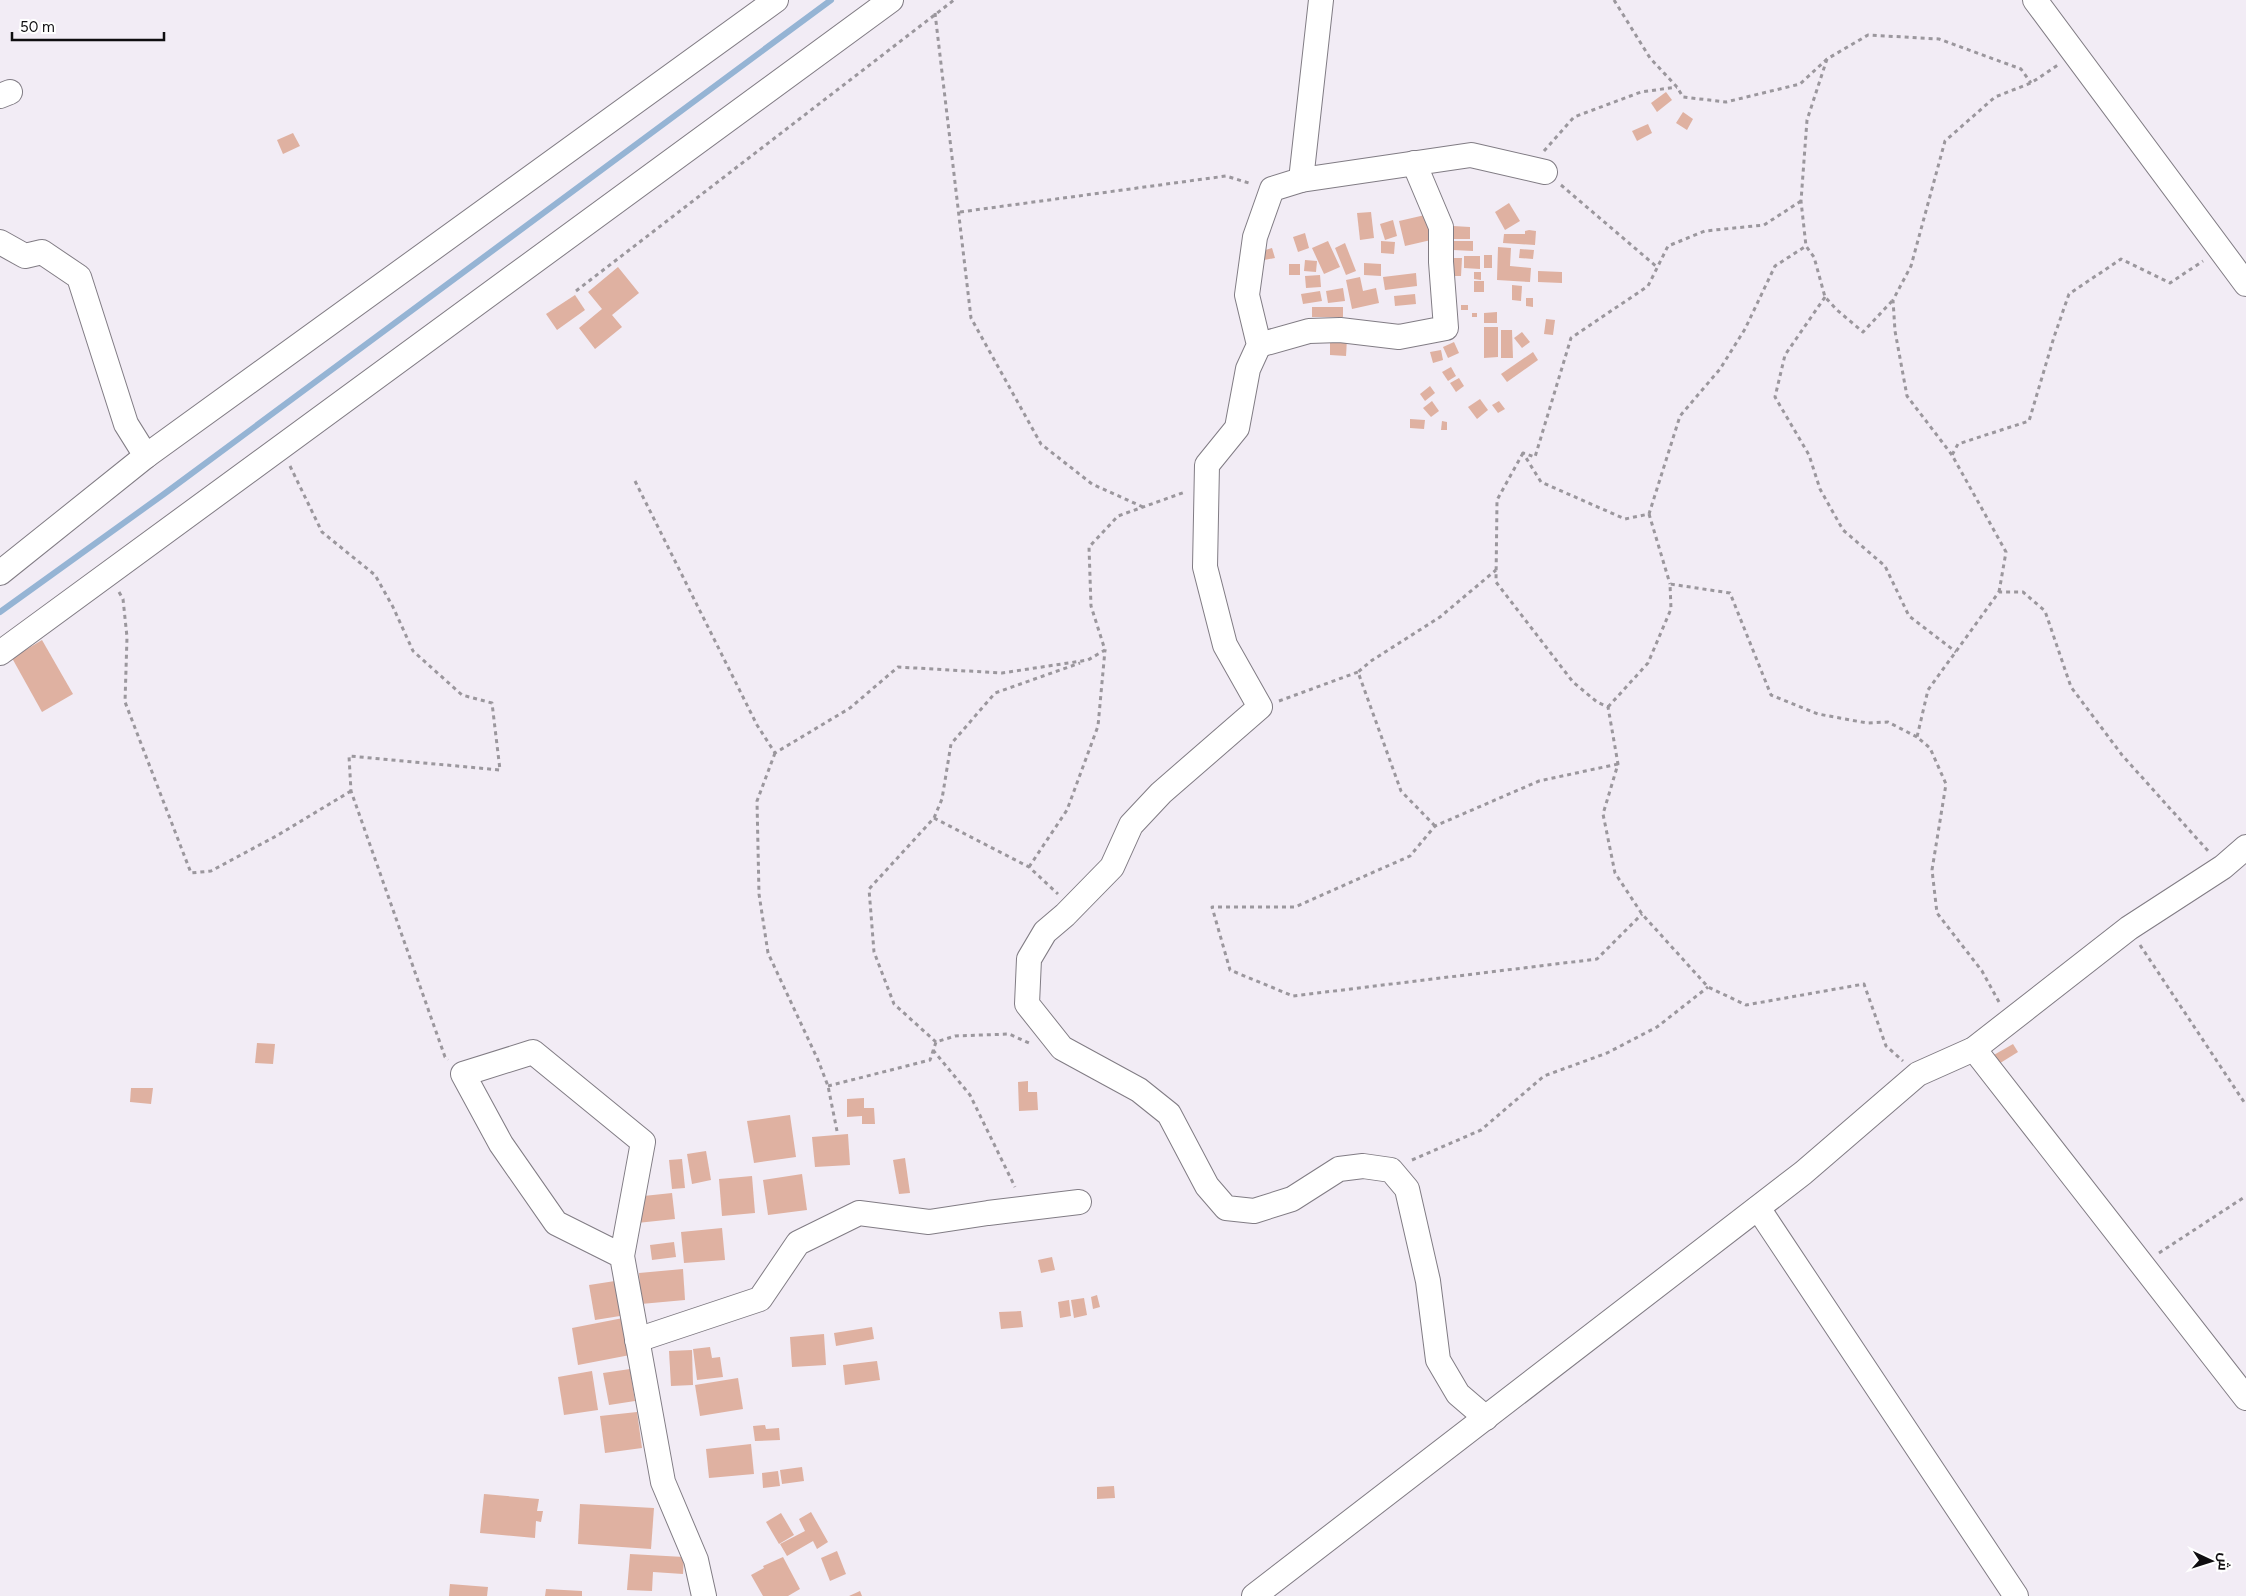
<svg xmlns="http://www.w3.org/2000/svg" width="2246" height="1596" viewBox="0 0 2246 1596" font-family="Figtree,Cairo,sans-serif">
  <style>
    .lines { fill: none; stroke-linecap: round; stroke-linejoin: round }
    .stream { stroke: #95b4d4; stroke-width: 6 }
    .building { fill: #dfb1a1 }
    .minor-casing { stroke: #817c84; stroke-width: 26 }
    .path { stroke: #9b979d; stroke-width: 3; stroke-dasharray: 4 4; stroke-linecap: butt }
    .minor { stroke: #fff; stroke-width: 24 }
  </style>
  <rect width="100%" height="100%" fill="#f2ecf5"/>
  <g class="lines">
    <polyline class="stream" points="0,612 164,494 831,0"/>
  </g>
  <g class="building">
    <polygon points="1666,92 1672,100 1657,112 1651,103"/>
    <polygon points="1683,112 1693,119 1687,130 1676,123"/>
    <polygon points="1648,124 1652,133 1637,141 1632,131"/>
    <polygon points="293,133 300,146 283,154 277,140"/>
    <polygon points="1509,203 1520,221 1505,230 1495,212"/>
    <polygon points="1371,212 1374,238 1360,240 1357,213"/>
    <polygon points="1425,215 1435,227 1429,229 1431,240 1405,246 1399,221"/>
    <polygon points="1393,220 1397,236 1385,240 1380,224"/>
    <polygon points="1453,226 1470,227 1470,239 1453,239"/>
    <polygon points="1529,230 1536,231 1535,245 1503,243 1504,234 1525,234 1525,231"/>
    <polygon points="1305,233 1309,248 1298,252 1293,237"/>
    <polygon points="1328,241 1340,267 1324,274 1312,248"/>
    <polygon points="1381,241 1395,242 1394,254 1381,253"/>
    <polygon points="1453,241 1473,241 1473,251 1453,250"/>
    <polygon points="1345,243 1356,271 1346,275 1335,248"/>
    <polygon points="1498,247 1511,248 1510,266 1531,268 1530,282 1497,280"/>
    <polygon points="1272,248 1275,258 1264,260 1262,251"/>
    <polygon points="1520,249 1534,250 1533,259 1519,258"/>
    <rect x="1484" y="255" width="8" height="13"/>
    <polygon points="1464,256 1480,256 1480,269 1464,268"/>
    <polygon points="1451,258 1462,258 1461,276 1450,276"/>
    <polygon points="1305,260 1317,261 1316,272 1304,271"/>
    <polygon points="1364,263 1381,264 1381,276 1364,275"/>
    <rect x="1289" y="264" width="11" height="11"/>
    <polygon points="618,267 639,293 612,315 622,327 595,349 579,328 602,309 588,292"/>
    <polygon points="1538,271 1562,272 1562,283 1538,282"/>
    <polygon points="1474,272 1481,272 1481,280 1474,279"/>
    <polygon points="1416,273 1417,286 1385,290 1383,277"/>
    <polygon points="1320,275 1321,287 1306,288 1305,276"/>
    <polygon points="1360,277 1363,291 1376,288 1379,303 1352,309 1346,280"/>
    <rect x="1474" y="281" width="10" height="11"/>
    <polygon points="1512,285 1522,286 1521,301 1512,300"/>
    <polygon points="1343,288 1345,301 1328,303 1326,291"/>
    <polygon points="1320,291 1322,301 1303,304 1301,294"/>
    <polygon points="1415,294 1416,304 1395,306 1394,296"/>
    <polygon points="575,295 585,310 557,330 546,314"/>
    <polygon points="1526,298 1533,298 1533,307 1526,306"/>
    <rect x="1461" y="305" width="7" height="5"/>
    <rect x="1312" y="307" width="31" height="10"/>
    <polygon points="1497,312 1497,323 1484,323 1484,313"/>
    <rect x="1472" y="313" width="5" height="4"/>
    <polygon points="1546,319 1555,320 1553,335 1544,334"/>
    <polygon points="1484,327 1498,327 1498,357 1484,358"/>
    <polygon points="1501,330 1512,330 1513,358 1501,358"/>
    <polygon points="1522,332 1530,342 1522,348 1514,338"/>
    <polygon points="1330,339 1347,339 1346,356 1330,355"/>
    <polygon points="1454,342 1459,353 1448,358 1443,347"/>
    <polygon points="1441,350 1443,360 1433,363 1430,352"/>
    <polygon points="1533,352 1538,360 1507,382 1501,374"/>
    <polygon points="1451,367 1456,376 1448,381 1442,372"/>
    <polygon points="1459,378 1464,386 1456,392 1450,383"/>
    <polygon points="1430,386 1435,393 1425,401 1420,394"/>
    <polygon points="1480,399 1488,410 1477,419 1468,407"/>
    <polygon points="1432,401 1439,411 1431,417 1423,408"/>
    <polygon points="1499,401 1505,409 1498,413 1492,405"/>
    <polygon points="1410,419 1425,420 1424,429 1410,428"/>
    <polygon points="1442,421 1447,422 1447,430 1441,430"/>
    <polygon points="42,640 73,694 42,712 12,658"/>
    <polygon points="257,1043 275,1044 273,1064 255,1063"/>
    <polygon points="2013,1044 2018,1052 1997,1065 1992,1056"/>
    <polygon points="1028,1081 1028,1092 1037,1092 1038,1110 1019,1111 1018,1082"/>
    <polygon points="131,1088 153,1088 151,1104 130,1102"/>
    <polygon points="864,1098 864,1108 874,1108 875,1124 862,1124 862,1116 847,1117 847,1099"/>
    <polygon points="790,1115 796,1157 754,1163 747,1121"/>
    <polygon points="848,1134 850,1165 815,1167 812,1137"/>
    <polygon points="706,1151 711,1180 692,1184 687,1154"/>
    <polygon points="905,1158 910,1193 899,1194 893,1160"/>
    <polygon points="682,1159 685,1188 672,1189 669,1160"/>
    <polygon points="802,1174 807,1210 768,1215 763,1180"/>
    <polygon points="752,1176 755,1213 722,1216 719,1179"/>
    <polygon points="672,1193 675,1219 637,1223 634,1197"/>
    <polygon points="722,1228 725,1260 684,1263 681,1232"/>
    <polygon points="674,1242 676,1257 652,1260 650,1245"/>
    <polygon points="1052,1257 1055,1270 1041,1273 1038,1260"/>
    <polygon points="683,1269 685,1300 641,1304 639,1273"/>
    <polygon points="615,1281 620,1316 595,1320 589,1285"/>
    <polygon points="1097,1295 1100,1307 1093,1309 1091,1297"/>
    <polygon points="1084,1298 1087,1315 1074,1318 1071,1300"/>
    <polygon points="1069,1300 1071,1316 1060,1318 1058,1302"/>
    <polygon points="1021,1311 1023,1327 1001,1329 999,1312"/>
    <polygon points="623,1318 630,1355 578,1365 572,1328"/>
    <polygon points="872,1327 874,1339 836,1346 834,1333"/>
    <polygon points="824,1334 826,1365 792,1367 790,1337"/>
    <polygon points="710,1347 712,1358 720,1357 723,1377 697,1380 693,1349"/>
    <polygon points="692,1350 693,1385 671,1386 669,1351"/>
    <polygon points="877,1361 880,1380 845,1385 843,1365"/>
    <polygon points="630,1369 635,1401 609,1405 603,1373"/>
    <polygon points="592,1371 598,1410 564,1415 558,1377"/>
    <polygon points="738,1378 743,1409 700,1416 695,1385"/>
    <polygon points="637,1412 642,1448 605,1453 600,1416"/>
    <polygon points="765,1425 766,1429 779,1428 780,1440 755,1441 753,1426"/>
    <polygon points="751,1444 754,1474 709,1478 706,1449"/>
    <polygon points="802,1467 804,1481 782,1484 780,1470"/>
    <polygon points="778,1471 780,1486 763,1488 762,1473"/>
    <polygon points="1114,1486 1115,1498 1097,1499 1097,1487"/>
    <polygon points="484,1494 539,1499 537,1511 543,1511 541,1522 536,1521 535,1538 480,1533"/>
    <polygon points="580,1504 654,1508 651,1549 578,1544"/>
    <polygon points="811,1512 828,1542 817,1549 813,1541 787,1556 780,1544 805,1531 799,1519"/>
    <polygon points="781,1513 794,1535 779,1544 766,1522"/>
    <polygon points="837,1551 846,1574 830,1581 821,1558"/>
    <polygon points="630,1554 684,1557 683,1574 653,1572 652,1591 627,1590"/>
    <polygon points="783,1557 800,1589 788,1596 763,1596 751,1575 764,1568 763,1566"/>
    <polygon points="450,1584 488,1587 487,1596 449,1596"/>
    <polygon points="546,1589 582,1591 582,1596 545,1596"/>
    <polygon points="860,1591 862,1596 849,1596"/>
  </g>
  <g class="lines">
    <g class="minor-casing">
      <g id="minor">
        <polyline points="1321,0 1301,180 1272,189 1255,237 1247,295 1259,345 1248,369 1237,428 1207,465 1205,567 1225,645 1260,707 1161,793 1131,825 1112,867 1065,915 1045,932 1029,959 1027,1004 1062,1048 1139,1090 1169,1114 1207,1186 1226,1208 1254,1211 1292,1199 1339,1169 1363,1166 1391,1170 1407,1189 1428,1281 1438,1360 1458,1394 1486,1418"/>
        <polyline points="2035,0 2246,284"/>
        <polyline points="0,96 10,92"/>
        <polyline points="1301,180 1471,155 1545,172"/>
        <polyline points="0,242 25,256 42,252 79,277 126,424 146,456"/>
        <polyline points="1259,345 1309,331 1340,330 1399,337 1446,328 1441,262 1441,227 1414,163"/>
        <polyline points="0,573 146,456 776,0"/>
        <polyline points="0,653 891,0"/>
        <polyline points="1974,1049 2246,1398"/>
        <polyline points="1758,1208 2016,1596"/>
        <polyline points="622,1256 556,1223 501,1144 463,1074 533,1052 643,1142 622,1256 663,1482 696,1560 704,1596"/>
        <polyline points="637,1340 760,1299 798,1243 859,1213 929,1222 988,1213 1079,1202"/>
        <polyline points="1254,1596 1803,1173 1918,1074 1974,1049 2129,928 2223,867 2246,847"/>
      </g>
    </g>
    <g class="path">
      <polyline points="1614,0 1650,58 1677,87 1683,97 1726,102 1800,84 1827,59 1868,35 1939,39 2021,69 2031,83"/>
      <polyline points="935,13 971,318 1041,444 1092,484 1143,507"/>
      <polyline points="1827,59 1807,120 1801,201 1806,246 1814,257 1825,297 1837,310 1863,332 1893,300"/>
      <polyline points="1544,151 1574,117 1641,92 1677,87"/>
      <polyline points="1561,185 1657,267"/>
      <polyline points="1801,201 1764,225 1705,231 1668,246 1648,286 1571,338 1535,457 1523,453 1541,482 1625,519 1649,514 1680,416 1720,369 1745,329 1775,266 1806,246"/>
      <polyline points="960,212 1226,176 1252,184"/>
      <polyline points="576,291 954,0"/>
      <polyline points="1825,297 1785,355 1775,397 1809,455 1820,489 1843,530 1885,566 1909,616 1956,652"/>
      <polyline points="1523,453 1497,500 1496,582 1573,682 1597,702 1608,707 1618,764 1603,814 1615,873 1642,914 1708,987 1746,1005 1864,984 1886,1046 1903,1061"/>
      <polyline points="1952,455 1907,396 1895,331 1893,300 1911,266 1945,141 1995,97 2031,83 2058,65"/>
      <polyline points="290,466 322,532 375,575 393,607 413,651 462,695 492,703 500,770 349,756 351,791 445,1057 448,1060"/>
      <polyline points="635,481 757,725 775,753 850,708 898,667 1002,673 1088,660 1105,650 1091,606 1089,547 1118,516 1185,492"/>
      <polyline points="1649,514 1670,584"/>
      <polyline points="119,592 123,599 127,637 125,702 191,873 211,871 278,835 351,791"/>
      <polyline points="1999,592 2006,552 1952,455 1958,444 2029,421 2054,337 2069,294 2121,259 2170,283 2203,261"/>
      <polyline points="1279,701 1358,672"/>
      <polyline points="1608,707 1648,663 1671,609 1670,584 1730,593 1771,695 1818,714 1867,723 1888,722 1917,737"/>
      <polyline points="775,753 757,801 759,894 768,953 818,1060 828,1086 837,1131"/>
      <polyline points="1618,764 1539,781 1435,826 1410,856 1295,907 1212,907 1230,970 1293,996 1597,959 1642,914"/>
      <polyline points="934,818 1029,867 1058,894"/>
      <polyline points="1435,826 1401,791 1358,672 1371,661 1440,617 1496,570"/>
      <polyline points="1029,867 1067,810 1098,726 1105,650"/>
      <polyline points="2140,945 2246,1105"/>
      <polyline points="1999,1002 1982,971 1937,913 1932,870 1946,784 1930,748 1917,737 1928,690 1999,592 2023,592 2045,611 2071,687 2122,755 2209,852"/>
      <polyline points="936,1042 894,1004 874,952 869,889 934,818 942,799 951,744 995,693 1080,663"/>
      <polyline points="933,1050 970,1095 1015,1187"/>
      <polyline points="828,1086 930,1060 936,1042 955,1036 1009,1034 1029,1043"/>
      <polyline points="1412,1160 1481,1130 1544,1076 1607,1053 1657,1027 1708,987"/>
      <polyline points="2159,1253 2246,1196"/>
    </g>
    <use href="#minor" class="minor"/>
  </g>
  <g transform="translate(2211 1561) rotate(94)" stroke="#ffffff" stroke-width="4" paint-order="stroke">
  <path d="M0-4L9 19L0 12L-9 19Z" fill="#0f0d10"/>
  <text y="-8" font-size="14" font-weight="bold" text-anchor="middle" fill="#0f0d10">ش</text>
  </g>
  <path d="M12 32v8h152v-8" fill="none" stroke="#0f0d10" stroke-width="2.5"/>
  <text x="20" y="32" font-size="15" fill="#0f0d10" stroke="#ffffff" stroke-width="4" paint-order="stroke">50 m</text>
</svg>
